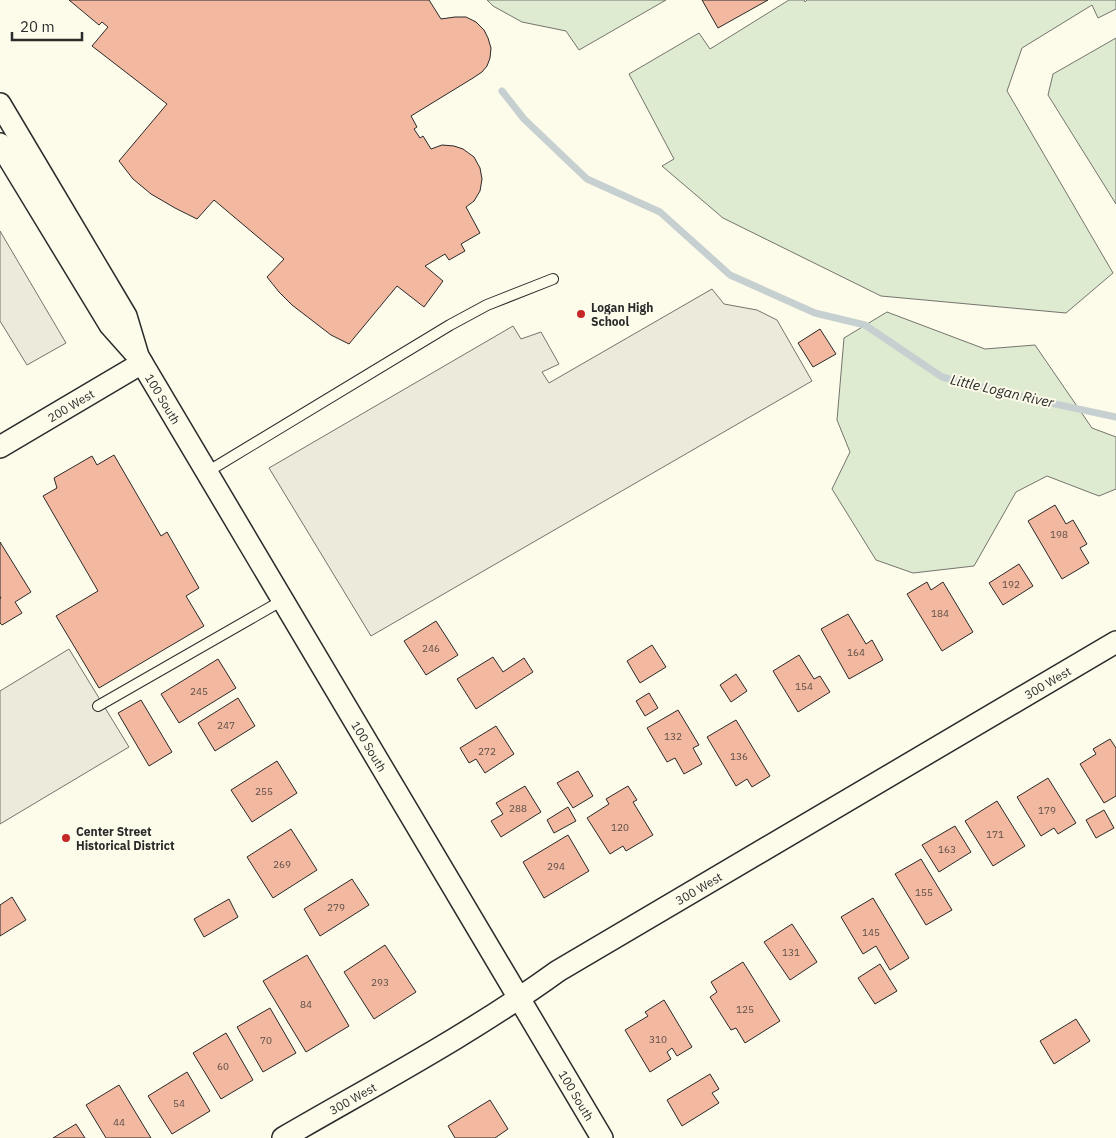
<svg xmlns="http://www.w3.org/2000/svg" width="1116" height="1138" viewBox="0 0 1116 1138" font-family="'IBM Plex Sans',sans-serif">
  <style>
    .green { fill: #deebd1; stroke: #74746e }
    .parking { fill: #eceadb; stroke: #74746e }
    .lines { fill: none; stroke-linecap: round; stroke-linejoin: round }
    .stream { stroke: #c7d0d0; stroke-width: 7 }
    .building { fill: #f2b8a0; stroke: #2b2b2b }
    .service-casing { stroke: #2b2b2b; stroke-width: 12 }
    .minor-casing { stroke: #2b2b2b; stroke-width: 24 }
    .service { stroke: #fdfbea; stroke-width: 10 }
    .minor { stroke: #fdfbea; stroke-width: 21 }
    .poi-dot { fill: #c62828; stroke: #fdfbea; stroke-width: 2 }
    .labels { text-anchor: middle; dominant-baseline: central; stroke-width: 4; stroke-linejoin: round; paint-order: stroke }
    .number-label { font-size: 10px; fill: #5d4e48 }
    .poi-label { font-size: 12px; font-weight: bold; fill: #2b2b2b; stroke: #fdfbea; text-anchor: start }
    .street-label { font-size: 12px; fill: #2b2b2b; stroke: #fdfbea }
    .water-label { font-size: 14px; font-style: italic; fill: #2b2b2b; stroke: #fdfbea }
  </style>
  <rect width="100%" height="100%" fill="#fdfbea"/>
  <g class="green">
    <polygon points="487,0 666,0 579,50 566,31 522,22 493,6"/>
    <polygon points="789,0 804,0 805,2 807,0 1116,0 1116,9 1098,18 1092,5 1022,48 1007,91 1113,273 1066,313 881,296 723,218 662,166 674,159 629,74 699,33 710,49"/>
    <polygon points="1116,38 1116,204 1048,95 1053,74"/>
    <polygon points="887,312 985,349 1035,345 1092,428 1116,437 1116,489 1099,496 1047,476 1016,492 974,566 913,573 876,560 832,489 850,452 837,420 844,338"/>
  </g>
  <g class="parking">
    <polygon points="0,231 66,343 27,365 0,321"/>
    <polygon points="712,289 724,304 757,310 777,320 812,381 371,636 269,468 513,326 521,339 541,332 559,364 542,372 549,383"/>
    <polygon points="69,649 129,747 0,824 0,691"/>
  </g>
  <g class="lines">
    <polyline class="stream" points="502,91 524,119 587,179 660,212 730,275 815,313 865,325 942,377 1018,396 1116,417"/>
  </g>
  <g class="building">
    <polygon points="69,0 429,0 441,19 455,17 466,17 476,22 484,30 488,38 491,48 490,58 487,66 482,72 473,78 411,116 417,127 414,129 420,138 423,136 431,149 442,145 454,146 463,149 474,157 480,168 482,179 480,191 474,201 466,207 480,233 461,244 465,251 449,260 445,254 425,266 443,281 424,307 397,286 349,344 331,335 292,305 279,292 267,277 284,259 214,200 197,219 175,208 151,194 133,179 119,161 167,104 92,46 108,27 102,22 99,25"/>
    <polygon points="702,0 768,0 718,28"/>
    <polygon points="820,329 836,354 813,367 798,343"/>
    <polygon points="114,455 161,536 167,532 199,588 186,596 204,626 99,688 56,616 98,591 43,496 57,488 54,478 92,456 97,465"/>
    <polygon points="1055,505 1066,524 1073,520 1087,544 1080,548 1089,563 1062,579 1028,521"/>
    <polygon points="0,542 31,592 15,602 22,613 2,625 0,623 0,599 1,598 0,596"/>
    <polygon points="1019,564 1033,586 1003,605 989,583"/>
    <polygon points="927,582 931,590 943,582 973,632 942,651 907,594"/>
    <polygon points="848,614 866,644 872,640 883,660 849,679 821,629"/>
    <polygon points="436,621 458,655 426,675 404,641"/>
    <polygon points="652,645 666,667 640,683 627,661"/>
    <polygon points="799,655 814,679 820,676 830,692 798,712 773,671"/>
    <polygon points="493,657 503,672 524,658 533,672 476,709 457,679"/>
    <polygon points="218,659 236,688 179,723 161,694"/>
    <polygon points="736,674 747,691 731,702 720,685"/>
    <polygon points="649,693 658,708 645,716 636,701"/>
    <polygon points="238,698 255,726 215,751 198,723"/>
    <polygon points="141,700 172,752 149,766 118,713"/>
    <polygon points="678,710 699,745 693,748 702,764 684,774 675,758 667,762 647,728"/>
    <polygon points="736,720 770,776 752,787 747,779 736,786 707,737"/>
    <polygon points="496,726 514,754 485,773 476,759 469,763 460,748"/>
    <polygon points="1110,739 1116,748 1116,796 1104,803 1080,764 1096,754 1093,749"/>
    <polygon points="277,761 297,793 252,822 231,790"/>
    <polygon points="578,771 593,796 573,808 557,783"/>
    <polygon points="1048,778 1076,823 1058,834 1054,828 1041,836 1017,797"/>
    <polygon points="525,786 541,812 501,837 491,821 503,814 496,803"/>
    <polygon points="628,786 637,800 633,802 653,835 626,851 623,846 610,854 587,818 609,804 606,799"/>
    <polygon points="997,801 1025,846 993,866 965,821"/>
    <polygon points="568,807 576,821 554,833 547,820"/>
    <polygon points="1104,810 1114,828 1096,838 1086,820"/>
    <polygon points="955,826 971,852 939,872 922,845"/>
    <polygon points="291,829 317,870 273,898 247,857"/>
    <polygon points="568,835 589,871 544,898 523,862"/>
    <polygon points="921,859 952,910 926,925 895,874"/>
    <polygon points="352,879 369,905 320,936 304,909"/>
    <polygon points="12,897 26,920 0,936 0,905"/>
    <polygon points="873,898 909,958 890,970 876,946 863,954 841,917"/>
    <polygon points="229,899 238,917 204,937 194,919"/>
    <polygon points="792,924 817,962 790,980 764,942"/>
    <polygon points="385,945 416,992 374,1019 344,972"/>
    <polygon points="307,955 349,1026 306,1052 263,981"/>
    <polygon points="743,962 780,1021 745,1043 736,1028 731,1030 710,997 717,992 711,982"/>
    <polygon points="880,964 897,991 875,1004 858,978"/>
    <polygon points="664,1000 692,1047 677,1056 672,1048 667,1052 671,1059 650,1072 625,1030 648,1016 645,1012"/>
    <polygon points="270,1008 296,1053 263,1072 237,1027"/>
    <polygon points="1076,1019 1090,1041 1054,1064 1040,1041"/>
    <polygon points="226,1033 253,1080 221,1099 193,1053"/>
    <polygon points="187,1072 210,1111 172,1134 148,1096"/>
    <polygon points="710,1074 719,1089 712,1093 719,1103 682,1126 667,1100"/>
    <polygon points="119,1085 151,1138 106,1138 86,1105"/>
    <polygon points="490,1100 508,1129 495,1138 455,1138 448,1126"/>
    <polygon points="76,1124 85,1138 53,1138"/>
  </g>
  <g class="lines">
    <g class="service-casing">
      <g id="service">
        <polyline points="207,472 450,325 487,305 553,279"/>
        <polyline points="98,706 283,600"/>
      </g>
    </g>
    <g class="minor-casing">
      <g id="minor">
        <path id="s1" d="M 0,104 L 126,316 L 138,356 L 142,363 L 602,1138"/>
        <polyline points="0,144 110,325 134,352"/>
        <path id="s2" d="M 0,447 L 142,363"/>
        <path id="s3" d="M 283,1138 C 376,1084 471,1034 558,971 L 1116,642"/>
      </g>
    </g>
    <use href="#service" class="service"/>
    <use href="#minor" class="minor"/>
  </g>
  <g class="poi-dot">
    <circle cx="581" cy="314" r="5"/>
    <circle cx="66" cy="838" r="5"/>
  </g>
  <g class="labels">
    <g class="number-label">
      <text x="1059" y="534">198</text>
      <text x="1011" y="584">192</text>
      <text x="940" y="613">184</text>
      <text x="431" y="648">246</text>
      <text x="856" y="652">164</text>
      <text x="804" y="686">154</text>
      <text x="199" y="691">245</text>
      <text x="226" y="725">247</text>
      <text x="673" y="736">132</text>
      <text x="487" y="751">272</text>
      <text x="739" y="756">136</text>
      <text x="264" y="791">255</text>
      <text x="518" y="808">288</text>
      <text x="1047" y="810">179</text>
      <text x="620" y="827">120</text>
      <text x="995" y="834">171</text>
      <text x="947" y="849">163</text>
      <text x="282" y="864">269</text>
      <text x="556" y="866">294</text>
      <text x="924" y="892">155</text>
      <text x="336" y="907">279</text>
      <text x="871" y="932">145</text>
      <text x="791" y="952">131</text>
      <text x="380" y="982">293</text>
      <text x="306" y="1004">84</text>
      <text x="745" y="1009">125</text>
      <text x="658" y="1039">310</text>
      <text x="266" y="1040">70</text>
      <text x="223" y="1066">60</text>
      <text x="179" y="1103">54</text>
      <text x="119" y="1122">44</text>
    </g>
    <g class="poi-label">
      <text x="591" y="307">Logan High<tspan x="591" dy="14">School</tspan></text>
      <text x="76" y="831">Center Street<tspan x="76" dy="14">Historical District</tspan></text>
    </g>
    <g class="street-label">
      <text stroke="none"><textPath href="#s1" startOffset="338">100 South</textPath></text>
      <text stroke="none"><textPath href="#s2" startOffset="82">200 West</textPath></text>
      <text stroke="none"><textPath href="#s3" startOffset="890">300 West</textPath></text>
      <text stroke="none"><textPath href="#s1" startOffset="742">100 South</textPath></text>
      <text stroke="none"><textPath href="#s3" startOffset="485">300 West</textPath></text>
      <text stroke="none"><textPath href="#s1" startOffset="1148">100 South</textPath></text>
      <text stroke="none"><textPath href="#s3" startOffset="80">300 West</textPath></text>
    </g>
    <g class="water-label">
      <text transform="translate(1002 391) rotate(13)">Little Logan River</text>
    </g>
  </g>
  <path d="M12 32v8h70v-8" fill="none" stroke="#2b2b2b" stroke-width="2.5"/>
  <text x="20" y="32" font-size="15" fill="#2b2b2b" stroke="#fdfbea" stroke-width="4" paint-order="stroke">20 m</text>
</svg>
